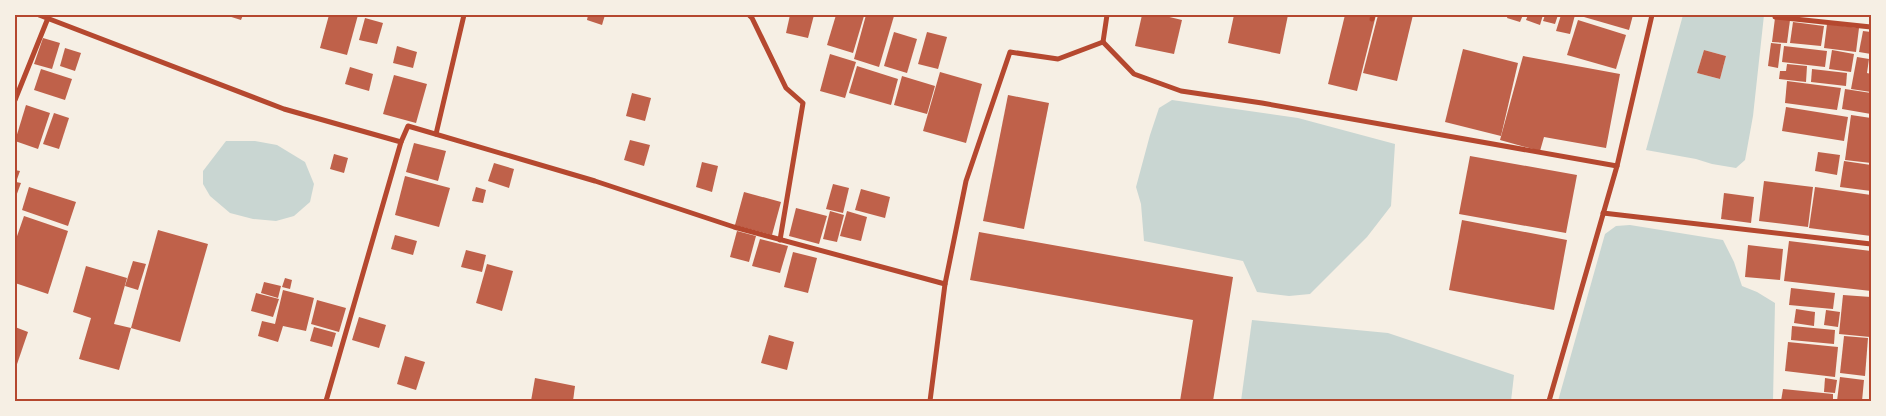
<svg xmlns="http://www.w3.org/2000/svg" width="1886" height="416" viewBox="0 0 1886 416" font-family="Poppins,sans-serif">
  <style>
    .water { fill: #c9d6d2; fill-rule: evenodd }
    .building { fill: #bf614a }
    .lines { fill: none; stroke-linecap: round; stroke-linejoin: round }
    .minor { stroke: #b5482f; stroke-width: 5 }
    .neatline { fill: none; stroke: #b5482f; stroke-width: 2 }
  </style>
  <rect width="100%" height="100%" fill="#f6efe4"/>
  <g class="water">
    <path d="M 1683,15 L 1764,15 L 1753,116 L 1745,160 L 1736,168 L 1712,164 L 1696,159 L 1646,150 ZM 1704,50 L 1726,56 L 1720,79 L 1697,73 Z"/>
    <polygon points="1172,100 1298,118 1395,144 1391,206 1367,237 1310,294 1289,296 1257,292 1243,261 1144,241 1141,204 1136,187 1150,135 1159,108"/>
    <polygon points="226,141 255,141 277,145 305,162 314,184 310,202 294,216 276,221 253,219 230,213 210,196 203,184 203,171"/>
    <polygon points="1630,225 1723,240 1734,262 1742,286 1757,292 1775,303 1773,401 1558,401 1605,234 1616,226"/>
    <polygon points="1252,320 1388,333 1514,375 1511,401 1241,401"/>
  </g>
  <g class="building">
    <polygon points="225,15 243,15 241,20"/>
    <polygon points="329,15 358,15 347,55 320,48"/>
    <polygon points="588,15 605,15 602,25 587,20"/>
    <polygon points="790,15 814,15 808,38 786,33"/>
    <polygon points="836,15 864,16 853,53 827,45"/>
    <polygon points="866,15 894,16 879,67 854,59"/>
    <polygon points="1142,15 1161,15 1182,20 1174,54 1135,46"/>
    <polygon points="1234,15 1288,15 1280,54 1228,43"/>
    <polygon points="1345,15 1376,15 1357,91 1328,84"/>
    <polygon points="1378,15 1413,15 1397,81 1363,73"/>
    <polygon points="1508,15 1523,15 1520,22 1507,18"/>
    <polygon points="1528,15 1543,15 1540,25 1526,20"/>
    <polygon points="1545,15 1558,15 1555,24 1543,21"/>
    <polygon points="1561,15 1575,15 1570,34 1556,31"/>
    <polygon points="1585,15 1633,15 1629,30 1584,17"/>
    <polygon points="365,18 383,23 377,44 359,40"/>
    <polygon points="1775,18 1790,20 1787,43 1772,42"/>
    <polygon points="1578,20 1626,35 1616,69 1567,55"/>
    <polygon points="1793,22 1824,26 1821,46 1790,43"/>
    <polygon points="1827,24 1859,28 1856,52 1824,48"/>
    <polygon points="1863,31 1871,32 1871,54 1859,52"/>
    <polygon points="894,32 917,39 907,73 884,66"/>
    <polygon points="927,32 947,37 938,69 918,64"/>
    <polygon points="43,38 60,43 52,69 34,64"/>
    <polygon points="1771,43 1781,44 1778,68 1768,66"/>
    <polygon points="397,46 417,52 413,68 393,63"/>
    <polygon points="1784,46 1827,51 1825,67 1782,62"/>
    <polygon points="65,48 81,53 75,71 60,66"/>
    <polygon points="1463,49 1518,63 1501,136 1445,122"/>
    <polygon points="1704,50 1726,56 1720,79 1697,73"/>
    <polygon points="1832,50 1854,54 1851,72 1829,69"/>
    <polygon points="830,54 856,62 845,98 820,91"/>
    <polygon points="1523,56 1620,74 1606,148 1544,137 1540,151 1500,140"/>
    <polygon points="1857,57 1869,59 1867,73 1871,74 1871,92 1851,89"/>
    <polygon points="1787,64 1807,66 1806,82 1779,79 1780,71 1786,71"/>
    <polygon points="857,66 898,79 891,105 849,93"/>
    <polygon points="350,67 373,74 369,91 345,84"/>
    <polygon points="41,69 72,79 65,100 34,90"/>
    <polygon points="1812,69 1847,73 1846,86 1811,82"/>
    <polygon points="940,72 982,84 966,143 923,131"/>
    <polygon points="394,75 427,84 416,123 383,114"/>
    <polygon points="902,76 935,86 927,114 894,105"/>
    <polygon points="1787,81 1841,88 1837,110 1785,103"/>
    <polygon points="1845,89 1871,93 1871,114 1842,109"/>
    <polygon points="632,93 651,98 645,121 626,116"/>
    <polygon points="1008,95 1049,103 1024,229 983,221"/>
    <polygon points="26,105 50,113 38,149 15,141"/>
    <polygon points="1786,107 1848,117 1844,141 1782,131"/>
    <polygon points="54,113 69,118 59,149 43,144"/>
    <polygon points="1851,115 1871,118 1871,163 1845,160"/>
    <polygon points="630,140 650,145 644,166 624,160"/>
    <polygon points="414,143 446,151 438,181 406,172"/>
    <polygon points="1818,152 1840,155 1837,175 1815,171"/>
    <polygon points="334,154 348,158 344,173 330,169"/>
    <polygon points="1470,156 1577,175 1566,233 1459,214"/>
    <polygon points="1844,161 1871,165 1871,191 1840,187"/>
    <polygon points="702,162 718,166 712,192 696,187"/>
    <polygon points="494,163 514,169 509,188 488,181"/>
    <polygon points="15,170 20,171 16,182 21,183 15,199"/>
    <polygon points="405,176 450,188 439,227 395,215"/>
    <polygon points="1764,181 1813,187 1808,227 1759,221"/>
    <polygon points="833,184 849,188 843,213 826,209"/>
    <polygon points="29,187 76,202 68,226 22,210"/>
    <polygon points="476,187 486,190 483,203 472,201"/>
    <polygon points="1815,187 1871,195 1871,236 1809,228"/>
    <polygon points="861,189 890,197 885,218 855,210"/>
    <polygon points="744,192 781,202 772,235 735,225"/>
    <polygon points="1724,193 1754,197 1751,223 1721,219"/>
    <polygon points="796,208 827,216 819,244 789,236"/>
    <polygon points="830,211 844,215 837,242 823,239"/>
    <polygon points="847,211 867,217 861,241 840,236"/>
    <polygon points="24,216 68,231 48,294 15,283 15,242"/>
    <polygon points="1462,220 1567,240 1554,310 1449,290"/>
    <polygon points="158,230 208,244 180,342 131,328"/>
    <polygon points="737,231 756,236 749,262 730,257"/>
    <polygon points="979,232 1233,277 1213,401 1180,401 1193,320 970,280"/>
    <polygon points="395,235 417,241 413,255 391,249"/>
    <polygon points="760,239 788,246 780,273 752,266"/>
    <polygon points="1789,241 1871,251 1871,291 1784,281"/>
    <polygon points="1748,245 1783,249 1780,280 1745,277"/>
    <polygon points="466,250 486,255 482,272 461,267"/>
    <polygon points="793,252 817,258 808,293 784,287"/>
    <polygon points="133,261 146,264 138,290 125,286"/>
    <polygon points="487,264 513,271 502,311 476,303"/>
    <polygon points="86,266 127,278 114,324 131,328 119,370 79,359 91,318 73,312"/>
    <polygon points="285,278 292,280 290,289 282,287"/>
    <polygon points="264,282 281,286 278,298 261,293"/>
    <polygon points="1791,288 1835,293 1833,309 1789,305"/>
    <polygon points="283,290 314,298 306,331 283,326 278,342 258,336 262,321 275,324"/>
    <polygon points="256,293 279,299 273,317 251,311"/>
    <polygon points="1843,295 1871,297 1870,337 1839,334"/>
    <polygon points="317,300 346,308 339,332 311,324"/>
    <polygon points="1796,309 1815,312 1814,326 1794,323"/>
    <polygon points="1826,310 1840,312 1838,327 1824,325"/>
    <polygon points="359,317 386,325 379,348 352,340"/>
    <polygon points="1792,326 1835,330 1834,344 1791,340"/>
    <polygon points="15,327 28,332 15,370"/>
    <polygon points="314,327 336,333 332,347 310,341"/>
    <polygon points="769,335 794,342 787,370 761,363"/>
    <polygon points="1844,336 1868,338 1865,376 1840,373"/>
    <polygon points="1788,342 1838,347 1835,377 1785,371"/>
    <polygon points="405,356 425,362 416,390 397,384"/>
    <polygon points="1840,377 1864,380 1862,401 1837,401"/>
    <polygon points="535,378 575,386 573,401 531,401"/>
    <polygon points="1825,378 1837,380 1835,393 1824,392"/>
    <polygon points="1783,389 1833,394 1833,401 1781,401"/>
  </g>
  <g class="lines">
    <g class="minor">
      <polyline points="39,15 284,109 401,142 326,401"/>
      <polyline points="749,15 752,18 786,88 803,103 780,240"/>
      <polyline points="1775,17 1871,27"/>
      <polyline points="1372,19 1373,15"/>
      <polyline points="1103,42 1134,74 1181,91 1262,103 1617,166"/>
      <polyline points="1103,42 1107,15"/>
      <polyline points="15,100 48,18"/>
      <polyline points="436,134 464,15"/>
      <polyline points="401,142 408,126 595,181 734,227 945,284"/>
      <polyline points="1603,213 1871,244"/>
      <polyline points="930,401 945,284 966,181 1010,52 1058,59 1103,42"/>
      <polyline points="1549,401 1617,166 1652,15"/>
    </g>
  </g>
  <rect width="1886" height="416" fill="none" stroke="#f6efe4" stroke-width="32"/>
  <rect x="16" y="16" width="1854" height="384" class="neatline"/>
</svg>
